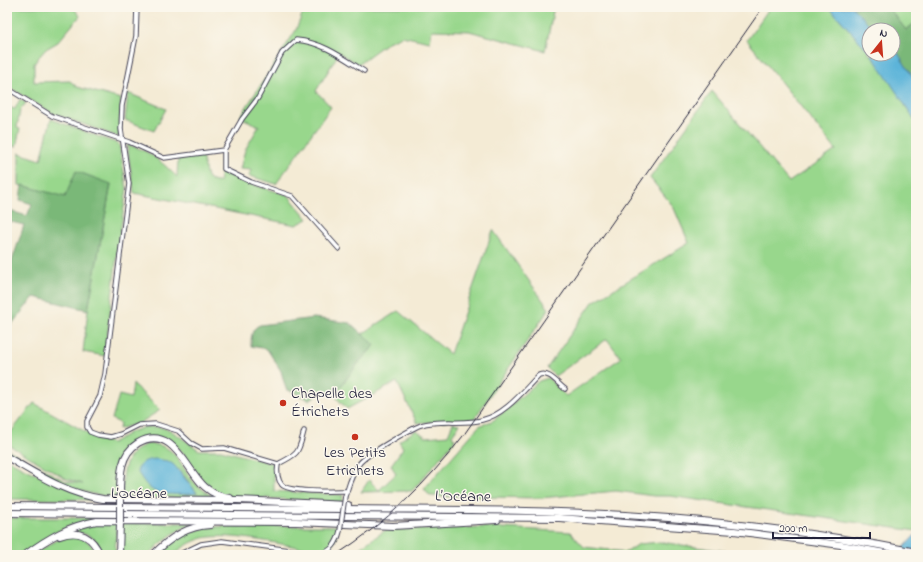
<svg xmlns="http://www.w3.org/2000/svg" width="923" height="562" viewBox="0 0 923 562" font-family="'Indie Flower',sans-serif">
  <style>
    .green { fill: #98d78c; stroke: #5d7c64; fill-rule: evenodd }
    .forest { fill: #7ab878; stroke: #4e6d5a }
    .water { fill: #5bb4d9; stroke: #3e6b8a }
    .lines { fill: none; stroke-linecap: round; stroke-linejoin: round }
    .street-casing { stroke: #424052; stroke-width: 5.5 }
    .highway-casing { stroke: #424052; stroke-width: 8 }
    .street { stroke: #fff; stroke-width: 3.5 }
    .highway { stroke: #fff; stroke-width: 6 }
    .rail { stroke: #22223b; stroke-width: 1 }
    .street-bridge-casing { stroke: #424052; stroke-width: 5.5; stroke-linecap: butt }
    .highway-bridge-casing { stroke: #424052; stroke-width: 8; stroke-linecap: butt }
    .street-bridge { stroke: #fff; stroke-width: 3.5 }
    .highway-bridge { stroke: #fff; stroke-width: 6 }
    .poi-dot { fill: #c8321e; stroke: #fbf7ec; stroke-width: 1.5 }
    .labels { text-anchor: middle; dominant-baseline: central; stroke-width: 3; stroke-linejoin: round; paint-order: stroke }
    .poi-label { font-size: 16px; fill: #22223b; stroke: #fbf7ec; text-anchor: start }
    .street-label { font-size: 16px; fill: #22223b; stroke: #fbf7ec }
  </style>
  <rect width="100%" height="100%" fill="#fbf7ec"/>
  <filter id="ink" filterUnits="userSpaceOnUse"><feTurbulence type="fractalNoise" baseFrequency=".025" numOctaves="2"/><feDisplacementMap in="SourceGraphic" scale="8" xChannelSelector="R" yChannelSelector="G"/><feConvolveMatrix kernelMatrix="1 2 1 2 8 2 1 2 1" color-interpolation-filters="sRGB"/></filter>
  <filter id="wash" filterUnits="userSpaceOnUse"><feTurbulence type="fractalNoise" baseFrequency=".012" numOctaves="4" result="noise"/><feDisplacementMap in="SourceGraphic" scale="16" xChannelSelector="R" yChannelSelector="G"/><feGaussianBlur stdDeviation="0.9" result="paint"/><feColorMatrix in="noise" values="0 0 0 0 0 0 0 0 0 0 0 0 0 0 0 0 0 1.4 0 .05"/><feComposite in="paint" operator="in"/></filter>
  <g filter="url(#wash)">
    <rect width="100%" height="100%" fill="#f4ebd5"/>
    <g class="green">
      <polygon points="7,7 73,7 80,16 58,42 46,49 38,58 34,64 34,82 70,81 77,87 121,99 119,137 52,113 7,86"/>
      <polygon points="305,7 554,7 545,51 469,31 432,30 430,42 402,36 388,42 358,64 339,53 316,91 331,107 276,184 249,176 251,170 240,169 245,150 259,126 240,117 296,30"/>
      <polygon points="770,7 829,7 869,52 869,54 874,57 916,122 916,531 670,496 654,496 616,491 541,498 430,496 424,489 479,426 494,420 539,381 548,378 566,396 621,358 607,339 555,376 547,368 593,302 689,243 673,206 650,178 712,91 789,182 836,150 747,40"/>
      <polygon points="888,7 916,7 916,22 906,30"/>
      <polygon points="128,93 166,109 154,131 125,120"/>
      <polygon points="20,99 26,103 20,110 17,128 20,129 16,147 7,144 7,107 15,109"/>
      <polygon points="51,119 119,144 127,189 118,245 105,356 83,352 88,310 111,184 65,197 19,185 19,153 41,160"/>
      <path d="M 127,145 C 147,148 163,163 177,177 L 178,159 L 202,156 L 207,177 L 215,182 L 219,182 L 221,171 L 241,181 L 288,195 L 308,219 L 296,225 L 134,193 Z"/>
      <polygon points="493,230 549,309 474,419 417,423 397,382 347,409 334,395 360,361 375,345 362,334 398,311 450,354"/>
      <polygon points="133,384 160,410 140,423 119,429 120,423 112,419 119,395 131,398"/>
      <path d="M 34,403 L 100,440 L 112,443 L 131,432 L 145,427 L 159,427 L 170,430 L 199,450 L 221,450 L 274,464 L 274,491 L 343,495 L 342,502 C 317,501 292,500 266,498 C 252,498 235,499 221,494 C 192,482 189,441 157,437 C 149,436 140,437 133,442 C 112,457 116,474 117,497 C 76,496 42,472 7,452 L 7,449 L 65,481 L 83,484 L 67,479 L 7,444 L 7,437 Z"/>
      <polygon points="453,423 460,424 452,435 455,440 412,491 361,492 369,480 379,490 396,474 391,465 403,448 399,441 416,430 426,437 448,435"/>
      <path d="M 148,444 C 176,444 178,463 193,481 C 199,488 208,493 215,498 L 122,498 C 123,473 122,453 148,444 ZM 179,469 L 197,493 L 191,494 L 170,493 Z"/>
      <polygon points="7,459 25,469 102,500 7,499"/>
      <polygon points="7,518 101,518 72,525 52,534 23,555 7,555"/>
      <path d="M 117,523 L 115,555 L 102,555 C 98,534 83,532 65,532 L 94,524 Z"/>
      <path d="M 122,523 L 199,523 C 178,527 163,540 149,555 L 122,555 Z"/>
      <path d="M 232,526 L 338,526 C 336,539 334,548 319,551 C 288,546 233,532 203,538 C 192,541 181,548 173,555 L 156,555 C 181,531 198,527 232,526 Z"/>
      <polygon points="485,527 570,532 584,547 627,552 639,544 660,542 754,555 349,555 386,530"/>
      <path d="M 73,535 C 86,537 91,544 98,555 L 31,555 L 61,538 Z"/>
    </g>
    <g class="forest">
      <polygon points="852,7 888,7 906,30 916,22 916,78 914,80 896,50 893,48 893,30 875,30"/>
      <polygon points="76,171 111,184 88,310 34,297 7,330 7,276 24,225 7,221 7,210 27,216 32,204 20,200 22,185 65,197"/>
      <path d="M 314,318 L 350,323 L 375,345 L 360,361 L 334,395 L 322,392 L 309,400 L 286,389 L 281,371 L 267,349 L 251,346 C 251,338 251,328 260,325 Z"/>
    </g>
    <g class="water">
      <polygon points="829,7 852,7 875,30 869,30 869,52"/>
      <polygon points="893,48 896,50 916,82 916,128 915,128 915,120 871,54 893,54"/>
      <path d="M 155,459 L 168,461 L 174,465 L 197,493 C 189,495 164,495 156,492 C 147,488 142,479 137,471 C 141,462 145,460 155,459 Z"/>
      <polygon points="916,534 916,555 897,555"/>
    </g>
  </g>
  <g filter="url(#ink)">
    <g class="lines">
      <g class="street-casing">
        <g id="street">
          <path d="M 137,7 L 136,36 L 122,106 L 121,129 L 129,184 L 105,374 L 100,396 L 87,421 L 87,427 L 90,432 L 98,435 L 111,437 L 121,434 L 139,425 L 156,424 L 178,431 L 191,443 L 202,449 L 224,448 L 278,464 C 300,453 298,453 304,431"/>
          <path d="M 7,88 L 52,116 L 129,142 L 164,158 L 224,150 L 242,119 L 258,98 L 282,53 L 296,40 C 322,42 342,57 364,71"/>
          <polyline points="224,150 224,169 251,182 292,196 339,249"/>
          <path d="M 278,464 C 277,470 277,479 282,485 C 291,493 334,491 347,491 L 345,496"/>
          <path d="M 347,491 C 350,481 353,472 359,464 C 365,455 411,429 421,425 C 441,419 463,425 482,420 C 505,415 523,391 539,375 C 549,371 557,383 565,389"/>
          <path d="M 178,555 L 201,544 L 222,541 L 320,554 C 332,551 337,543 340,531"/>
        </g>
      </g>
      <g class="highway-casing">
        <g id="highway">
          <path d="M 7,457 C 38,475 67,494 103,499 L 237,500 L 348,505"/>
          <path d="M 120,495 C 120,475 120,454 138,443 C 173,423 187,472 205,487 C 212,493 221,497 230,498"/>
          <path d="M 7,506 C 120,507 233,508 346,509 C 439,510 532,509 625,515 C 723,521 820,533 916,552"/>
          <polyline points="7,513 559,518 734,531 841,545 896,555"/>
          <path d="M 60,536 C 79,529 93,537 100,555"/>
          <path d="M 25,555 C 48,538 69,526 97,521 L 296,522 L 393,526 L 497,520"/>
          <polyline points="119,555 120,523"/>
          <path d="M 153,555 C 169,538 187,526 210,525"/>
        </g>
      </g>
      <use href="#street" class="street"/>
      <use href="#highway" class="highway"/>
      <path class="rail" d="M 336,555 C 386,523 427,483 463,436 L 763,7"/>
      <g class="street-bridge-casing">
        <polyline id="street-bridge" points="340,531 345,496"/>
      </g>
      <g class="highway-bridge-casing">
        <polyline id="highway-bridge" points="120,523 120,495"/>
      </g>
      <use href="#street-bridge" class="street-bridge"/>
      <use href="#highway-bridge" class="highway-bridge"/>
    </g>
  </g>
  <g class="poi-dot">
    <circle cx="283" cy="403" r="4"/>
    <circle cx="355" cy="437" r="4"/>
  </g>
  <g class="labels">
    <g class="poi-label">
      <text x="291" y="394">Chapelle des<tspan x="291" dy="18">Étrichets</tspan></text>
      <text x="355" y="453" text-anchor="middle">Les Petits<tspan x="355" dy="18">Etrichets</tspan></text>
    </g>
    <g class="street-label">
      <text x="139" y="494">L’Océane</text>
      <text transform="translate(463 497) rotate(1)">L’Océane</text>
    </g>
  </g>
  <rect width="923" height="562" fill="none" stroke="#fbf7ec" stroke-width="24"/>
  <g transform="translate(881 42) rotate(17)"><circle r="19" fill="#fbf7ec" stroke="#a4a2a5"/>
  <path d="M0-3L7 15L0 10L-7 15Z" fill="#c8321e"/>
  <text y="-6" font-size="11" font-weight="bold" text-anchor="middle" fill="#22223b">N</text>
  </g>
  <path d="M773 532v6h97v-6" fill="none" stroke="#22223b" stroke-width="2"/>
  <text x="779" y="532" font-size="12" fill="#22223b" stroke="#fbf7ec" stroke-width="3" paint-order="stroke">200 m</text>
</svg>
